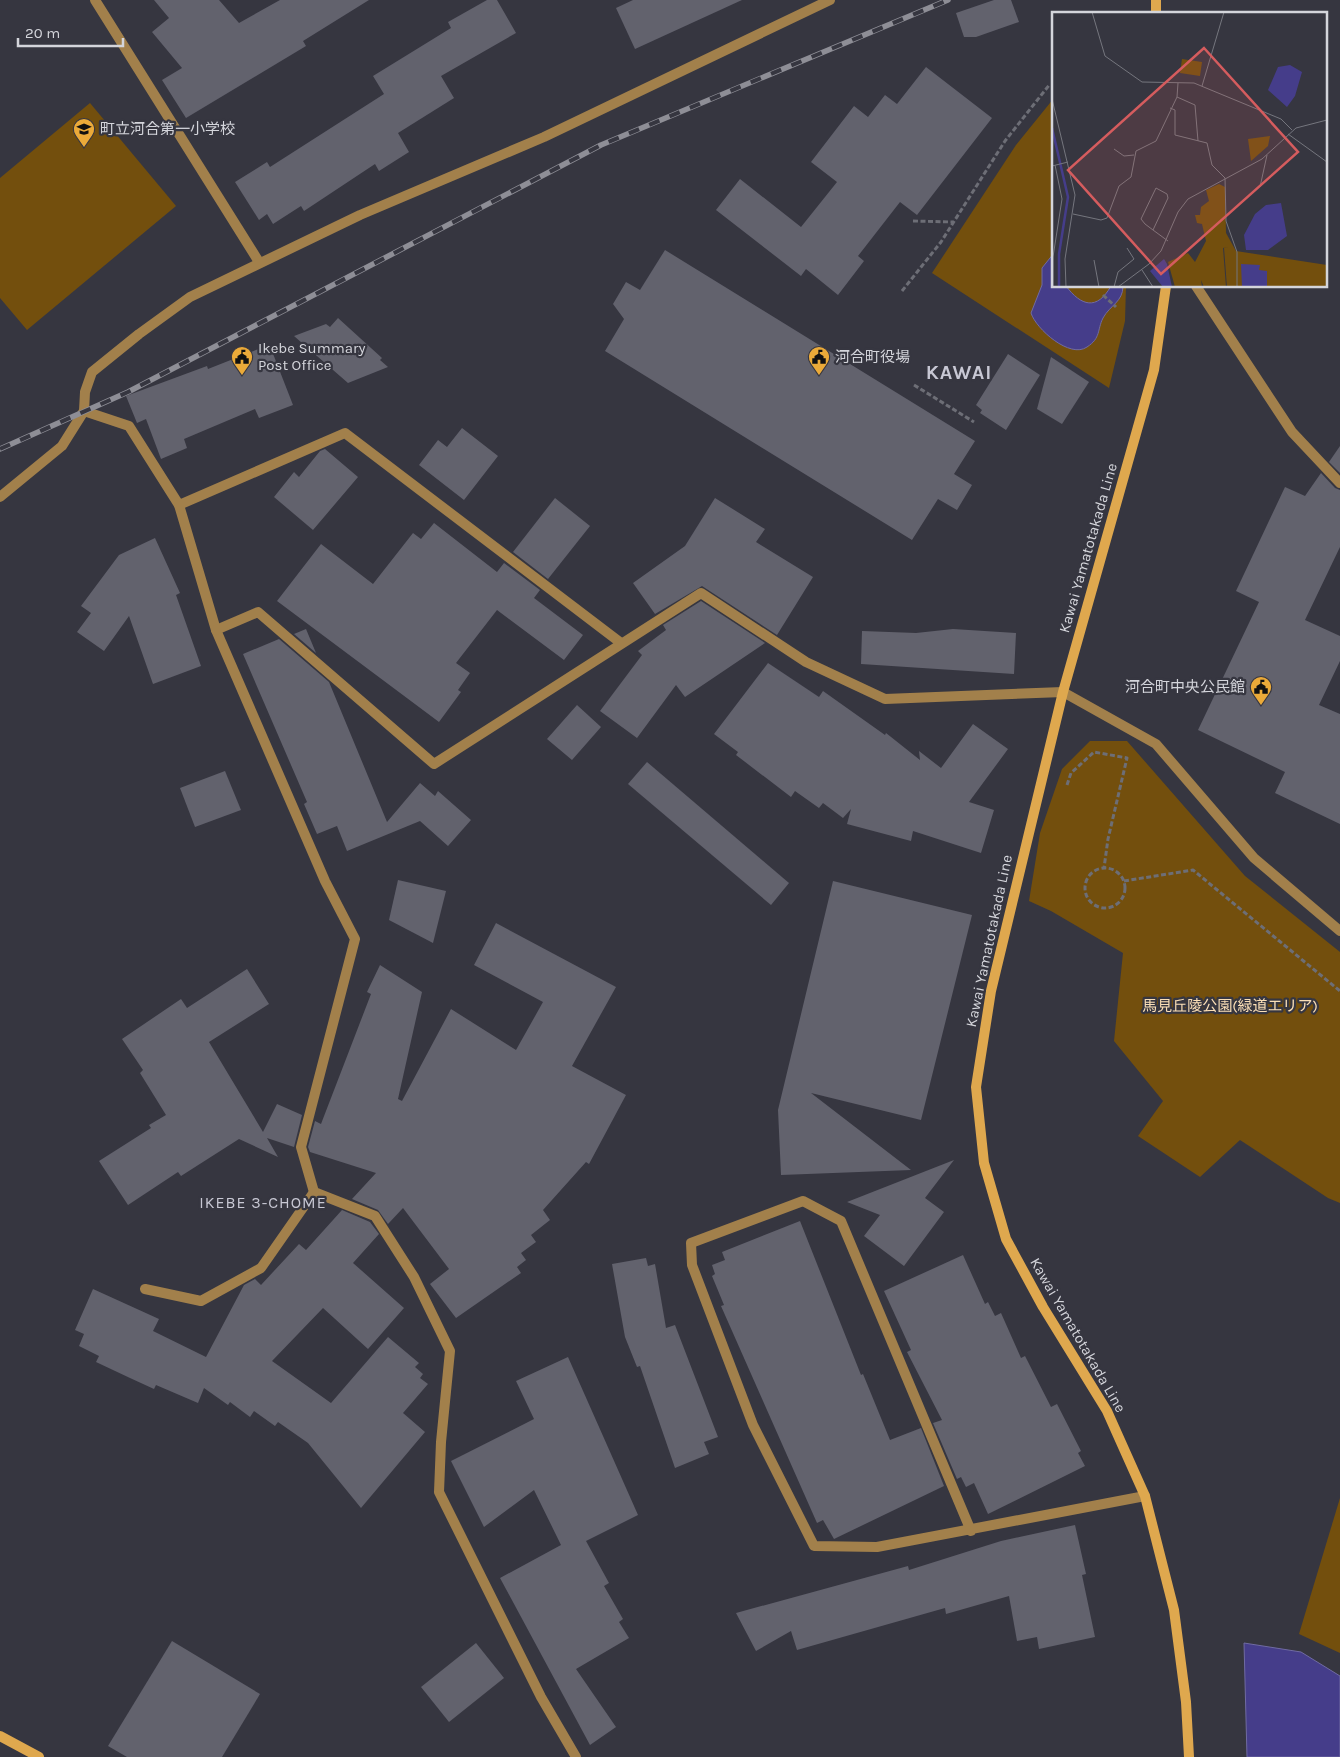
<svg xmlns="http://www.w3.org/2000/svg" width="1340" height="1757" viewBox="0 0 1340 1757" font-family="Karla,'Noto Sans JP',sans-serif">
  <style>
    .green { fill: #734f0d }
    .water { fill: #453d8a; stroke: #706ba2 }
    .building { fill: #62626d }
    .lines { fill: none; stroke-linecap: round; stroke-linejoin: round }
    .path { stroke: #6d6e76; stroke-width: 3; stroke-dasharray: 5 2.5; stroke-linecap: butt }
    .service { stroke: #a2804b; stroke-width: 10 }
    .minor { stroke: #a2804b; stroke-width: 10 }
    .secondary { stroke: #dfa84e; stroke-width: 10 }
    .rail-casing { stroke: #8e8e96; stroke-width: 5.5 }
    .rail { stroke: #363640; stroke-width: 4; stroke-dasharray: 11; stroke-linecap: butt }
    .labels { text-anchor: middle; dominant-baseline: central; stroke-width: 4.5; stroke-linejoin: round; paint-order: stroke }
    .poi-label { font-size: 15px; fill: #d4d5db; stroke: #363640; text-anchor: start }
    .street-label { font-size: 15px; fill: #d4d5db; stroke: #363640 }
    .park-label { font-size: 15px; fill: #fbdfb6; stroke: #363640 }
    .neighbourhood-label { font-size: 16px; letter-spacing: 1px; fill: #c8c8d4; stroke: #363640 }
    .district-label { font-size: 20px; font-weight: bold; letter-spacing: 1px; fill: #c8c8d4; stroke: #363640 }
    .inset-river { fill: none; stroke: #453d8a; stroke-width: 2.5 }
    .inset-road { fill: none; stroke: #75767e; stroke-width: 1 }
    .view { fill: #d55c5e; fill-opacity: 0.15; stroke: #d55c5e; stroke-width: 2.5 }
    .inset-edge { fill: none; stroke: #d4d5db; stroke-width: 2.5 }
  </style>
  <rect width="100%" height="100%" fill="#363640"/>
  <g class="green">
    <polygon points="1054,98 1054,286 1126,286 1125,321 1109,388 932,273 1016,145"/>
    <polygon points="90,103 176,206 27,330 0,298 0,178"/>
    <polygon points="1090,741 1127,741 1245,876 1340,952 1340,1203 1328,1198 1240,1140 1200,1177 1138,1136 1163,1101 1114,1041 1123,953 1051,911 1029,901 1040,833 1062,769"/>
    <polygon points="1340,1498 1340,1653 1299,1634"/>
  </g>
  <g class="water">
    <path d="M 1054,253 L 1054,286 L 1066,286 C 1081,306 1097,311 1111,286 L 1123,286 C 1123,302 1110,305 1103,318 C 1097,330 1101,338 1087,347 C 1070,359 1036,329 1031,313 L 1042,285 L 1042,268 Z"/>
    <polygon points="1244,1643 1301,1652 1340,1676 1340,1757 1247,1757"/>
  </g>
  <g class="building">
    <polygon points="154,0 219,0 239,23 280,0 369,0 303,41 306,46 186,118 162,80 182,68 152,32 169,18"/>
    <polygon points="487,0 497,0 516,33 441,76 454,98 398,133 409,152 379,171 375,164 304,211 301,206 273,224 267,214 259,220 235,182 267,162 270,167 384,94 373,76 451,28 448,22"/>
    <polygon points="633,0 742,0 635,49 616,8"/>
    <polygon points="994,0 1011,0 1019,22 976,37 964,37 956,13"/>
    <polygon points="926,67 992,118 917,215 900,202 858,256 864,261 838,295 806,269 801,276 716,210 740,179 801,227 837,182 811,162 854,106 868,117 885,95 897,104"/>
    <polygon points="665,250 975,441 954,474 972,485 957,510 938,499 912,540 605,351 624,319 613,304 626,282 640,290"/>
    <polygon points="338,318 382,358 380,360 388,367 348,383 294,336 326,324 330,327"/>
    <polygon points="266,346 270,346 293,405 259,418 255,409 184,439 187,448 161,459 146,419 137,423 126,396 207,366 208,369"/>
    <polygon points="1008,354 1040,375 1006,430 980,413 982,410 976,405"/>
    <polygon points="1051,357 1089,382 1062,424 1037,409"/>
    <polygon points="462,428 498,456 464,500 419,465 438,440 447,447"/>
    <polygon points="1340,446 1340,473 1329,462"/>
    <polygon points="325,449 358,477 313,530 274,497 294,472 299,477 320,451"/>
    <polygon points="1321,473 1335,488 1340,490 1340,547 1305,620 1340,636 1340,661 1319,705 1340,714 1340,824 1275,793 1285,772 1198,730 1259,602 1236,591 1285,487 1305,496"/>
    <polygon points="555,498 590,526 548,579 513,552"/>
    <polygon points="715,498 765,529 756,542 813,577 777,635 702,586 655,614 633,583 685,546"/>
    <polygon points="434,523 497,572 504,563 540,590 534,598 583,635 564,660 497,610 456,663 470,673 458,690 461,692 439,722 277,601 321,544 373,584 413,533 421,539"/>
    <polygon points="155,538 180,593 176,595 201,666 153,684 129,616 104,651 77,632 91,613 81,606 119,555"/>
    <polygon points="701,601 765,643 685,697 676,685 637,738 600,711 642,655 638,651 666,630 663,625"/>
    <polygon points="306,629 316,653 294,634"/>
    <polygon points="953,629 1016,633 1014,674 861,664 862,631 916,633"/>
    <polygon points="279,639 329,682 387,822 420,783 435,796 438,791 471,820 448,846 420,821 347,851 337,826 317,834 304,804 307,802 243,654"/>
    <polygon points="768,663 819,697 823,691 885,735 886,733 920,760 919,751 941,768 973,724 1008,749 969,802 994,810 981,853 913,831 911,841 847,824 851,809 843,818 823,803 819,808 795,791 791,797 736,755 738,752 714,734"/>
    <polygon points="577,705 601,727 572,760 547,739"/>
    <polygon points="647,762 789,883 771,905 628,784"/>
    <polygon points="225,771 241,810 195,827 180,788"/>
    <polygon points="398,880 446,891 433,943 389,920"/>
    <polygon points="833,881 972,915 921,1120 811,1093 911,1170 781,1175 778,1110"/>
    <polygon points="496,923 616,987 572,1066 626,1095 589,1164 586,1162 543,1210 550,1220 531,1235 536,1242 521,1253 526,1260 517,1267 521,1273 456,1318 430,1284 449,1269 403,1208 388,1224 378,1210 352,1199 376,1173 310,1152 308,1147 315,1121 321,1124 371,994 367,992 380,965 422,992 398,1099 402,1101 451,1009 516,1050 543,1002 474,965"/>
    <polygon points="247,969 269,1004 209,1042 263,1132 277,1104 302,1115 294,1147 267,1138 278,1157 239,1139 181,1176 178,1172 128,1205 99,1161 151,1128 149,1125 166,1115 140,1073 143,1070 122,1039 181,999 187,1008"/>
    <polygon points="954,1160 925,1198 944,1212 904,1266 864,1236 880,1215 847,1202"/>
    <polygon points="342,1210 370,1222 379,1234 353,1263 404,1308 368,1349 323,1308 272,1361 331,1403 388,1337 419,1363 415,1367 423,1374 420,1378 428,1384 403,1413 425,1432 361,1508 308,1443 278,1422 275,1426 254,1411 250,1417 230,1402 228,1405 204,1388 198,1403 156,1385 154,1389 130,1378 96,1362 99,1356 79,1346 84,1334 75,1330 93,1289 159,1319 153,1331 206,1357 244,1285 255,1279 261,1285 299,1244 306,1250"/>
    <polygon points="800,1221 861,1375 863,1374 890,1440 921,1428 944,1486 834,1539 823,1520 817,1523 721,1306 724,1305 712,1276 715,1274 712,1265 725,1260 722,1252"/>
    <polygon points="963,1255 985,1304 988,1302 995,1316 1001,1313 1021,1358 1025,1356 1051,1407 1057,1404 1081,1451 1078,1453 1085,1466 988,1514 974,1483 966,1487 961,1477 957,1479 933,1423 942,1420 907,1352 911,1350 884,1291"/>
    <polygon points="646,1258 648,1266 655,1264 666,1328 675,1325 718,1437 704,1442 709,1454 675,1468 640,1366 637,1367 625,1337 612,1264"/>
    <polygon points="568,1357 638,1515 586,1541 609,1583 604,1586 623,1619 619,1622 629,1638 576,1669 616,1727 590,1745 500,1578 561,1545 534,1490 484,1527 451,1461 534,1419 516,1381"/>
    <polygon points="1075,1525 1086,1574 1082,1575 1095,1637 1039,1649 1037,1637 1017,1641 1009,1596 946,1614 945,1608 797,1650 791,1631 756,1651 736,1613 908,1566 909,1570 1001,1541"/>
    <polygon points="172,1641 260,1694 222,1757 127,1757 108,1746"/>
    <polygon points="476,1643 504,1678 449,1722 421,1687"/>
  </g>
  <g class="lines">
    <g class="path">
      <polyline points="913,221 953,222"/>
      <polyline points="902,291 941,242 1005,141 1050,84"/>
      <polyline points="1103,295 1116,307"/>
      <polyline points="914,385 974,422"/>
      <polyline points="1067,785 1071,773 1094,752 1127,758 1108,839 1104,868"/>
      <circle cx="1105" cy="888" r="20"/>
      <polyline points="1124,881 1193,870 1340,991"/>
    </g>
    <polyline class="service" points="1196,286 1292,432 1340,483"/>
    <g class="minor">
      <polyline points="95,0 259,262"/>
      <polyline points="84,411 129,426 179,505 216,630 325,881 355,939 301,1147 314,1192 375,1216 414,1277 450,1351 441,1442 439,1492 541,1697 576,1757"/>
      <polyline points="0,497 62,446 84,411 85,392 92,372 139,334 190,297 360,215 544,137 830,0"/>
      <polyline points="179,505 345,433 621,643"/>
      <polyline points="216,630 258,612 434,764 701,593 806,662 885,699 1063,692 1156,744 1254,858 1340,931"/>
      <polyline points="145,1289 201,1301 261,1268 314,1192"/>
      <polyline points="971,1531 841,1221 803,1201 691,1243 692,1265 753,1425 814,1546 877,1547 1145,1496"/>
    </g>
    <g class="secondary">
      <polyline points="1156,0 1156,14"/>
      <polyline points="1166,286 1154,370 1063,692 991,991 976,1087 984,1163 1006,1239 1043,1307 1107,1411 1145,1496 1174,1610 1186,1702 1189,1757"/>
      <polyline points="0,1736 39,1757"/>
    </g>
    <g class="rail-casing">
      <polyline id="rail" points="0,449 128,392 601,145 948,0"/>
    </g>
    <use href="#rail" class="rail"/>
  </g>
  <defs>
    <g id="school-pin" transform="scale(1.125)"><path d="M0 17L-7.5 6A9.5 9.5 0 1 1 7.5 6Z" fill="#ebaa39" stroke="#363640"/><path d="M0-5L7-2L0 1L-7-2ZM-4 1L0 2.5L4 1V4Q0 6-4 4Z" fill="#111"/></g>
    <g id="civic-pin" transform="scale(1.125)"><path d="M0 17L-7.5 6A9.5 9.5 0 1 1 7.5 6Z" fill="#ebaa39" stroke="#363640"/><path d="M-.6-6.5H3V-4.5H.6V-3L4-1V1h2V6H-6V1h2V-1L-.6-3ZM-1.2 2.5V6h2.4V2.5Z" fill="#111"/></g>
  </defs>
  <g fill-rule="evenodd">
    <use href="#school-pin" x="84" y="129"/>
    <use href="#civic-pin" x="242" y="357"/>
    <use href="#civic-pin" x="819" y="357"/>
    <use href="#civic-pin" x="1261" y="687"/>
  </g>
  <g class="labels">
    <g class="poi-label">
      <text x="100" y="129">町立河合第一小学校</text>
      <text x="258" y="348">Ikebe Summary<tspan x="258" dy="17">Post Office</tspan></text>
      <text x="835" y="357">河合町役場</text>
      <text x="1245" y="687" text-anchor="end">河合町中央公民館</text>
    </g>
    <g class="street-label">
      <text transform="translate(1088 548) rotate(-74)">Kawai Yamatotakada Line</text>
      <text transform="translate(989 941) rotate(-78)">Kawai Yamatotakada Line</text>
      <text transform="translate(1078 1335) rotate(60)">Kawai Yamatotakada Line</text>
    </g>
    <g class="park-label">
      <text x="1230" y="1006">馬見丘陵公園(緑道エリア)</text>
    </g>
    <g class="neighbourhood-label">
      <text x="263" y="1202">IKEBE 3-CHOME</text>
    </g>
    <g class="district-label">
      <text x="959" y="372">KAWAI</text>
    </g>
  </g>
  <g transform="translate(1052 12)">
    <rect width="275" height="275" fill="#363640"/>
    <path d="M 130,47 L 150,50 L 148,64 L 128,61 ZM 218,124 L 216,134 L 199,149 L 196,127 ZM 167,172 L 173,175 L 174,221 L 184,239 L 275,253 L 275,275 L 175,275 L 172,236 L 176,235 L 171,236 L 174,275 L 152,275 L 149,268 L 150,275 L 123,275 L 116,250 L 136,241 L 143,250 L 154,229 L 150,212 L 145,211 L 143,203 L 148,203 L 149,195 L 157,189 L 154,178 Z" fill="#734f0d"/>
    <path d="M 238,53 L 250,60 L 243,84 L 235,95 L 216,78 L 226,55 ZM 229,191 L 235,224 L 216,238 L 194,238 L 192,223 L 203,202 L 214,193 ZM 112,247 L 115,252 L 120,275 L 111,275 L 98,259 ZM 189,252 L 208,253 L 207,258 L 215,259 L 215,275 L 190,275 Z" fill="#453d8a"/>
    <path class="inset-river" d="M 0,116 L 16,185 L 7,242 L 7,275"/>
    <path class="inset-road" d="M 40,0 L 53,44 L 90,70 L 142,71 L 229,107 L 240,118M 150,74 L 172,0M 125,85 L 143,93 L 146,129M 0,87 L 23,183 L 13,247 L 14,275M 118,96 L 123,98 L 123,123 L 155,131 L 160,153 L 173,166 L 174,209 L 185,240 L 185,275M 236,122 L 275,150M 62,137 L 72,144 L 82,143M 0,154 L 16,150M 208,175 L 215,143M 21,202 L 49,208 L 55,206 L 67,174 L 79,165 L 84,139 L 104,129 L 125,85 L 126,71M 101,218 L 116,186 L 115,182 L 104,176 L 89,207 L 93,212 L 101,218 L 116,229M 42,248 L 47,275M 90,258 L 101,275M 1,275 L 1,245 L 10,187 L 3,153M 62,275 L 66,260 L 82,247 L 75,236M 66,275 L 97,252 L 109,239 L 126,200 L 136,187 L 210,147 L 244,116 L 275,108"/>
    <path class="view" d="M 152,36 L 246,140 L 109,262 L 16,158 Z"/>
    <rect width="275" height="275" class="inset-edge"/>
  </g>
  <path d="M18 38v8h105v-8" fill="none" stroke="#d4d5db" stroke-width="2.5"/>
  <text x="25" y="38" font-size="15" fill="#d4d5db" stroke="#363640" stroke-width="4" paint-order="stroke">20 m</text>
</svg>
